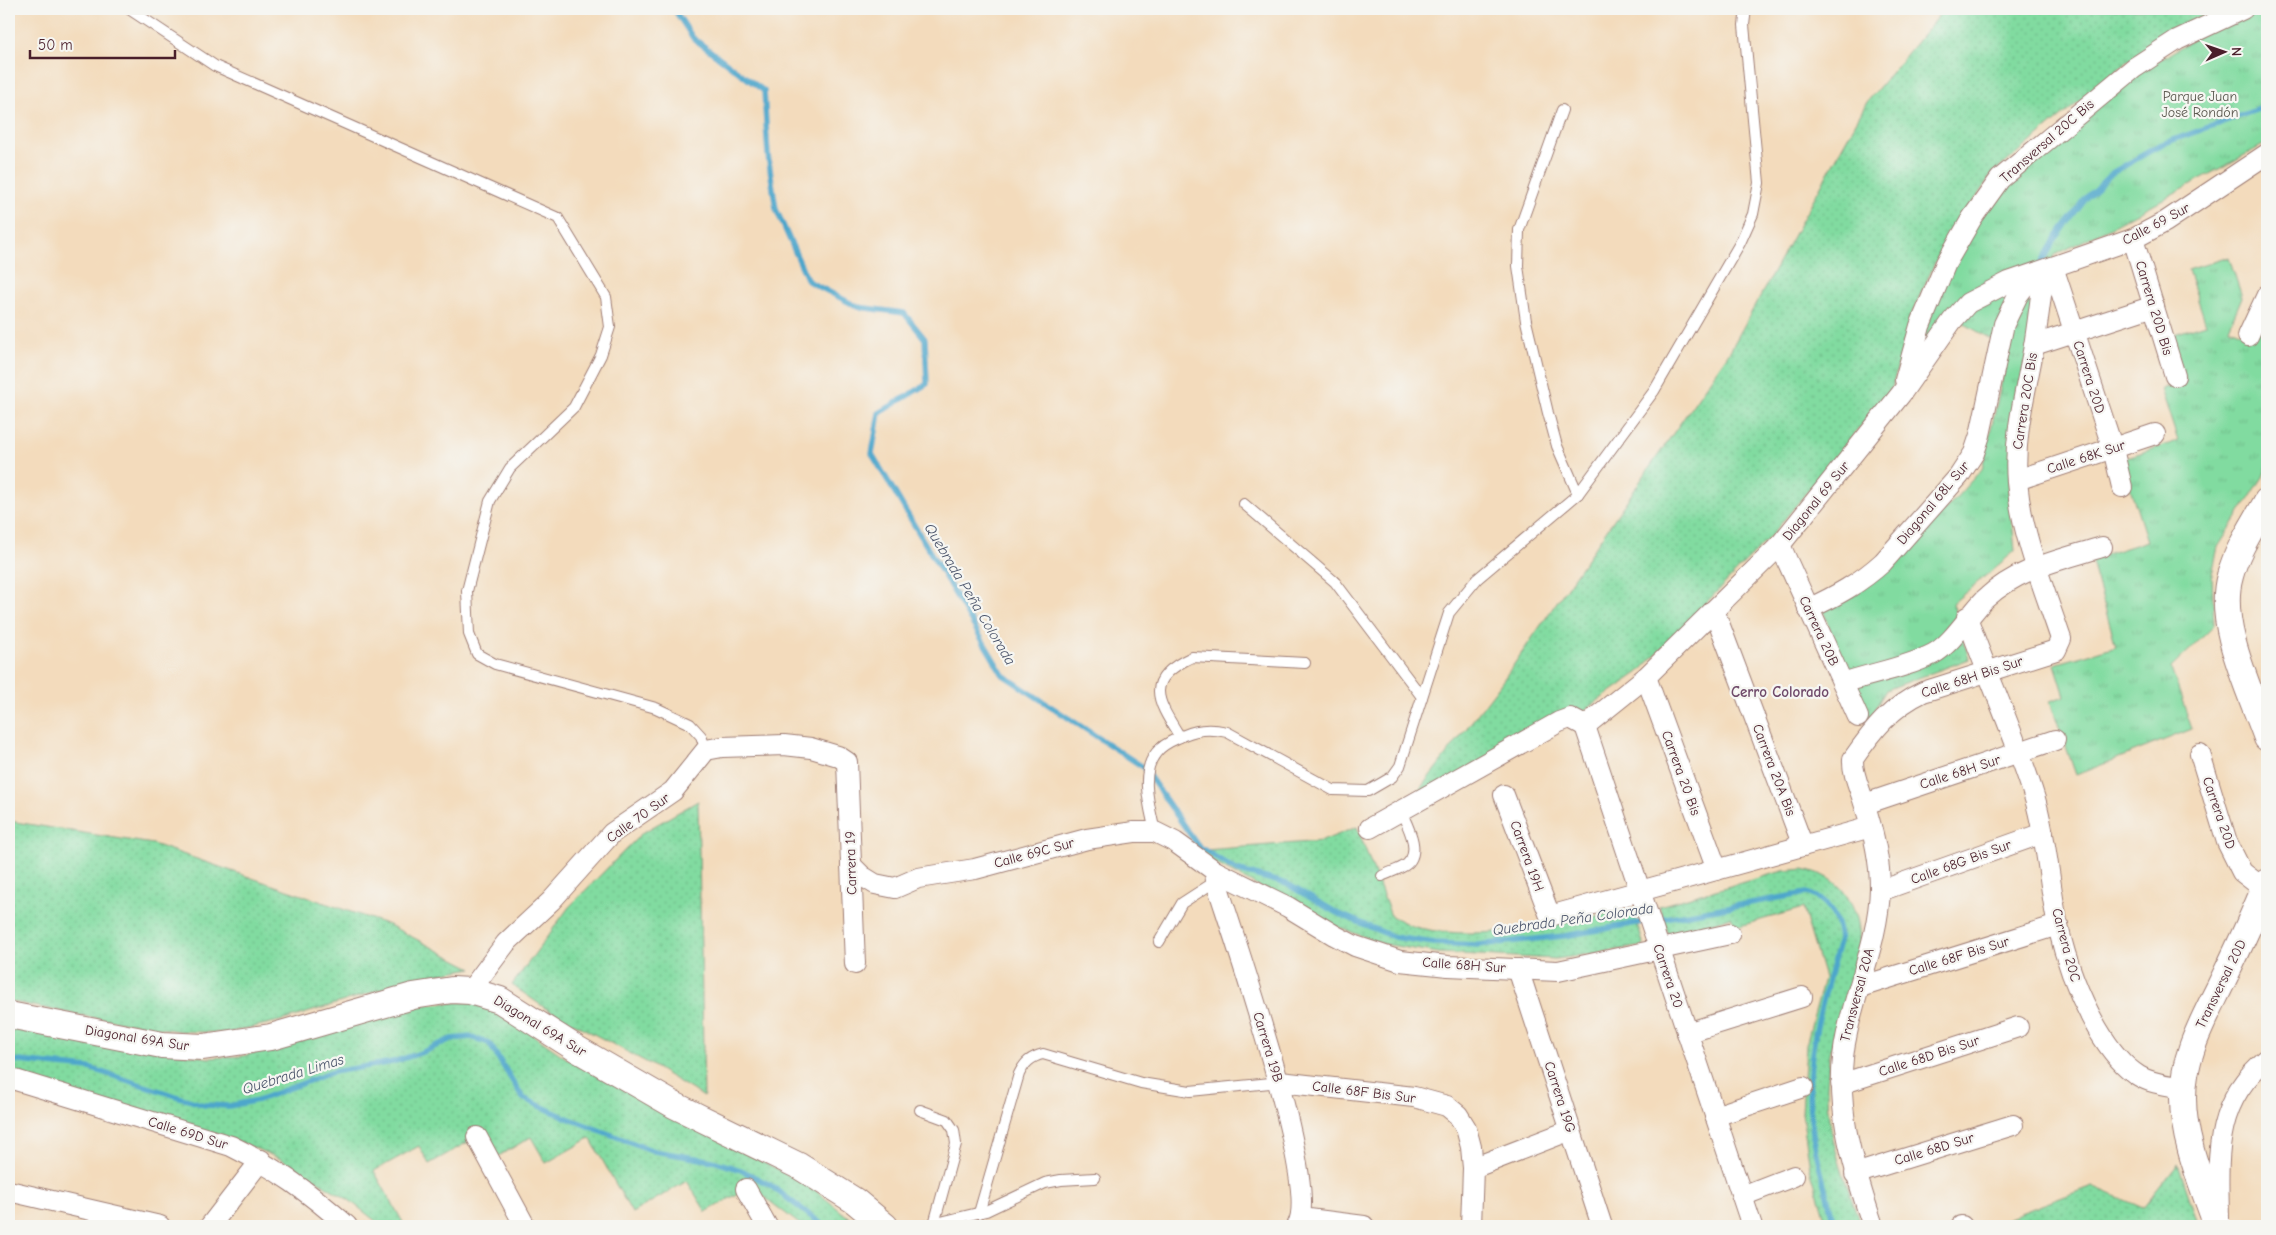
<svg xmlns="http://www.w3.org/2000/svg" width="2276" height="1235" viewBox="0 0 2276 1235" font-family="'Comic Neue',sans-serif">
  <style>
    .grass { fill: url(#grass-dots); stroke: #667d66 }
    .park { fill: url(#park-tufts); stroke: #667d66 }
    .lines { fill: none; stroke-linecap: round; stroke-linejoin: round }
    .stream { stroke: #4ea6cb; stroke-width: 5.5 }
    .service-casing { stroke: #9e7d74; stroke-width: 12 }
    .minor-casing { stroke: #9e7d74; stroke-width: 22 }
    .tertiary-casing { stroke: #9e7d74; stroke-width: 28 }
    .service { stroke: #fff; stroke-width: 10 }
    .minor { stroke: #fff; stroke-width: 20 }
    .tertiary { stroke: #fff; stroke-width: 26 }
    .labels { text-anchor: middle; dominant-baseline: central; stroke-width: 4.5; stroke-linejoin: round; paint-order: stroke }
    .park-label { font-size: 14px; fill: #5a574e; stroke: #f6f6f2 }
    .street-label { font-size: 14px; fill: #4a1f2b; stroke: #f6f6f2 }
    .water-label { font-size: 15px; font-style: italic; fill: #4c556b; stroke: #f6f6f2 }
    .neighbourhood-label { font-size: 15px; font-weight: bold; fill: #704b6b; stroke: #f6f6f2 }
  </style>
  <defs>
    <pattern id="grass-dots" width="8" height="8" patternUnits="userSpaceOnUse" patternTransform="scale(1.25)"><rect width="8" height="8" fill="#81dba0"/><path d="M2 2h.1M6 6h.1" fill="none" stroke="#71bc8a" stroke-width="1.8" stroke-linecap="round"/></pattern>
    <pattern id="park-tufts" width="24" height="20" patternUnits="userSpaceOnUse" patternTransform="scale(1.25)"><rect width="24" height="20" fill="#81dba0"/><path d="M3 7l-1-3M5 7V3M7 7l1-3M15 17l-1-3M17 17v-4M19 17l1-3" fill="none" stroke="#71bc8a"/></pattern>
  </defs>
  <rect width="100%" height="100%" fill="#f6f6f2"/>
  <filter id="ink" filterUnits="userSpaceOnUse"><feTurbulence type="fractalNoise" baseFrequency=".02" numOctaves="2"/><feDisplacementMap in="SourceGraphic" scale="10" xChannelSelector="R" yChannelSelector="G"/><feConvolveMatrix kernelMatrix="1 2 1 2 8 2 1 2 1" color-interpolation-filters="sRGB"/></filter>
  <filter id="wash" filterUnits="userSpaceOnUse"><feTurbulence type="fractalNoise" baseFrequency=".0096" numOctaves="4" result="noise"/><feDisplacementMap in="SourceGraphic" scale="20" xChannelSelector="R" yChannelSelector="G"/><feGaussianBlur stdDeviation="1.12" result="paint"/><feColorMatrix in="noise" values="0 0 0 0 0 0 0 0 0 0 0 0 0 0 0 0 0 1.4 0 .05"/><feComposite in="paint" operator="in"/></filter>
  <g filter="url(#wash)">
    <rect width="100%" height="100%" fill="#f3dbbc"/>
    <g class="grass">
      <polygon points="1944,9 2222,9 2156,38 1991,175 1940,252 1911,315 1892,388 1770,537 1639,672 1579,714 1406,807 1499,686 1730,351 1867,102"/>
      <polygon points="698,801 704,1097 650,1064 545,1008 512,985 569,907 642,833"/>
      <polygon points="9,821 153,844 389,925 472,968 421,977 284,1020 227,1033 179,1031 84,1016 9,1001"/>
      <path d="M 1357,827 L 1391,916 C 1400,920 1410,926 1419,928 C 1489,943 1564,921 1633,909 L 1644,946 L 1556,959 L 1439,953 L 1383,944 L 1325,922 L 1192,851 L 1322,841 Z"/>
      <path d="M 1804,869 C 1826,874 1840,882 1851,903 C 1877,953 1836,1010 1829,1060 C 1828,1069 1828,1078 1827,1087 C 1826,1135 1846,1181 1861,1226 L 1827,1226 L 1810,1168 L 1802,1113 L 1806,1045 L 1824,978 L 1803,908 L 1736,927 L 1731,917 L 1670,938 L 1659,906 L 1783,871 Z"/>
      <polygon points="472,1002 510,1019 566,1058 599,1077 810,1186 859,1226 802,1226 763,1196 746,1189 706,1212 687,1181 632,1213 590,1138 546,1163 531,1137 490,1161 477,1137 429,1164 419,1146 374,1171 405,1226 382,1226 349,1200 281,1159 235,1140 9,1086 9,1028 209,1058 243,1056 307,1039 424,1004"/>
      <polygon points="2178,1164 2199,1226 1986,1226 2092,1186 2143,1208"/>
    </g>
    <g class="park">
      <polygon points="2243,9 2267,9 2267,143 2113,226 2055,255 2037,285 2009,488 2015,551 1953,603 1969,659 1886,690 1867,722 1823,611 1880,575 1935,521 1982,469 2009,350 1948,314 1909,367 1972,218 2094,100"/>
      <polygon points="2229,257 2242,297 2229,328 2248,335 2267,297 2267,466 2263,477 2218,547 2212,574 2214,626 2171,668 2192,729 2076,775 2050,701 2065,696 2055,664 2116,646 2091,559 2147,541 2121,459 2178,441 2161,389 2186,381 2171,335 2206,324 2188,270"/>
    </g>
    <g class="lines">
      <g class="stream">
        <path d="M 674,9 L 693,38 L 764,91 L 768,155 L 776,209 L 808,281 L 858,307 L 904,313 L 925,339 L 927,384 L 879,413 L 872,454 L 1003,675 L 1143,767 L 1198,846 L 1236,870 L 1287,884 L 1337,913 L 1394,937 L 1434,943 L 1478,945 L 1564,936 L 1807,893 C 1829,900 1837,916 1840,938 C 1825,993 1805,1054 1810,1111 C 1814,1150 1825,1188 1835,1226"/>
        <polyline points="2041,264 2056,238 2087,197 2112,173 2162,144 2267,106"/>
        <polyline points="9,1060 89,1068 204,1105 229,1106 258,1100 333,1072 393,1062 423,1052 451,1039 471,1037 489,1043 523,1098 562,1116 654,1151 713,1161 741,1170 770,1185 824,1226"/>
      </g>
    </g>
  </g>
  <g filter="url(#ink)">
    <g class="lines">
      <g class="service-casing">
        <g id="service">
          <polyline points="129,9 215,66 558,218 606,297 610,327 601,355 574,407 510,468 490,501 467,591 469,634 477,654 495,664 656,708 690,724 701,736 706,750"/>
          <polyline points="1562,110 1519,230 1518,266 1526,321 1548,413 1557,446 1578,494"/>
          <polyline points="1244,504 1335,582 1422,697"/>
          <path d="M 1180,737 C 1157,700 1143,680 1192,657 L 1305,663"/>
          <path d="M 1155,832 C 1150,808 1139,774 1156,753 C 1161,746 1171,741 1178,738 C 1195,729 1209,728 1227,732 L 1333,790 L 1368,791 L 1392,777 L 1400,766 L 1449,613 L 1477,579 L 1578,494 L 1654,391 L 1740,243 L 1753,214 L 1759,183 L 1744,25 L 1746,9"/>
          <path d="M 1382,876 C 1390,872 1401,869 1407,864 C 1422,851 1407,825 1401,811"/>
          <polyline points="1159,942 1182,903 1216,881"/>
          <polyline points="920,1110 947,1120 954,1130 956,1144 934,1224"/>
          <path d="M 979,1213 L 1019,1074 C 1025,1062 1031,1057 1043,1054 L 1141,1083 L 1190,1091 L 1280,1082"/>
          <polyline points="924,1226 986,1211 1045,1183 1061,1180 1095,1178"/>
        </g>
      </g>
      <g class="minor-casing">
        <g id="minor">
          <polyline points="2133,239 2175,376"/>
          <polyline points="2053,267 2113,449 2122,487"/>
          <polyline points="2248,336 2267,295"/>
          <polyline points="2034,345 2154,306"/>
          <polyline points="1905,380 1920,326 1946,263 1972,218 2000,179 2134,68 2177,40 2243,9"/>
          <polyline points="2017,480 2155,434"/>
          <polyline points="1780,545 1858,717"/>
          <path d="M 1808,609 C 1836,596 1860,583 1883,562 L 1959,476 L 1974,453 L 1980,435 L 2004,324 L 2018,295 L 2034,274"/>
          <polyline points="1714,610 1803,846"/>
          <path d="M 1967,617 C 1988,678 2016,737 2035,799 C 2047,840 2049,884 2058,926 C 2066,962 2079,996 2097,1028 C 2107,1045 2122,1066 2139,1076 C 2152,1084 2168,1085 2183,1088"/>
          <polyline points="1646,677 1717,870"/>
          <path d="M 1843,683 C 1872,673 1906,668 1933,654 C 1952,644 1969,615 1985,599 C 2018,568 2060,560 2102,547"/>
          <polyline points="1585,726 1646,677 1780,545 1901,394 1952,321 1968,303 2009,282 2133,239 2165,222 2267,154"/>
          <polyline points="1585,726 1752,1226"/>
          <polyline points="2200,754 2227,842 2242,872 2264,889"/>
          <polyline points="1504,795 1550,916 1871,827"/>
          <polyline points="1865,804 2055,740"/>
          <polyline points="1370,828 1559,722 1570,718 1585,726"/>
          <polyline points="851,865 862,876 875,884 895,888 918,878 975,869 1087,839 1134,832 1155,832 1175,842 1215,871 1288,907 1334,935 1355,946 1400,961 1448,966 1558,971 1730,934"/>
          <path d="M 1215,871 L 1216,881 C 1233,935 1321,1187 1297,1226"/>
          <polyline points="1880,891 2043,833"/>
          <polyline points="1518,969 1602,1226"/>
          <polyline points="1860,987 2058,925"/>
          <polyline points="470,991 506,943 551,901 612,833 673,791 706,750 722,747 784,745 811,748 838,756 847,762 855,964"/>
          <polyline points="1687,1033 1802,997"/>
          <path d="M 9,1078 L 231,1146 C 276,1168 310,1193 347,1226"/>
          <polyline points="1280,1082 1414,1097 1447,1106 1458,1115 1466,1128 1471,1147 1473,1168 1471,1226"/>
          <polyline points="1841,1084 2018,1027"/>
          <polyline points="1715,1116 1803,1087"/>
          <polyline points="477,1137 525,1226"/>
          <polyline points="1473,1168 1571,1130"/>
          <polyline points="1855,1174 2013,1125"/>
          <polyline points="746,1189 767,1226"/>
          <polyline points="9,1191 160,1226"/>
          <polyline points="1742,1196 1794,1176"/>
          <polyline points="1301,1218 1364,1226"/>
          <path d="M 2219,1219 C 2218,1157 2213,1102 2267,1059"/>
          <polyline points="210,1226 261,1160"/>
          <path d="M 1873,1226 C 1852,1164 1832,1099 1847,1033 C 1857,985 1879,938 1880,888 C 1880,860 1873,830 1864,803 C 1860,789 1852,773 1853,759 C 1873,730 1891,707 1923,692 L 2056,650 L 2061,639 C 2044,588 2022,536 2017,482 C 2013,435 2026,391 2034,346 C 2038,321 2041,296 2044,271"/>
          <polyline points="1961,1226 1962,1226"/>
        </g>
      </g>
      <g class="tertiary-casing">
        <g id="tertiary">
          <path d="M 2267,501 C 2254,525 2237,549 2230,576 C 2216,624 2251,692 2267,738"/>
          <polyline points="9,1015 162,1045 203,1047 271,1037 413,996 452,990 470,991 500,1000 577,1049 674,1105 799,1166 855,1201 885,1226"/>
          <path d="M 2217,1226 C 2203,1185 2183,1142 2183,1098 C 2183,1053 2205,1018 2223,980 C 2239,947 2254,915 2267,882"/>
        </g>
      </g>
      <use href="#service" class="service"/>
      <use href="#minor" class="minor"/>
      <use href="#tertiary" class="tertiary"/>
    </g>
  </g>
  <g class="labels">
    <g class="park-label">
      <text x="2200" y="96">Parque Juan<tspan x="2200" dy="16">José Rondón</tspan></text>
    </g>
    <g class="street-label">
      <text transform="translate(2047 141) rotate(-41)">Transversal 20C Bis</text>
      <text transform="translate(2156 224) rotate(-28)">Calle 69 Sur</text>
      <text transform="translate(2154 308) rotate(73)">Carrera 20D Bis</text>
      <text transform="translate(2089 377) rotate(72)">Carrera 20D</text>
      <text transform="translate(2025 401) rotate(-81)">Carrera 20C Bis</text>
      <text transform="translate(2086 457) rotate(-18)">Calle 68K Sur</text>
      <text transform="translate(1816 501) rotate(-51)">Diagonal 69 Sur</text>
      <text transform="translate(1933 503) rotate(-50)">Diagonal 68L Sur</text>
      <text transform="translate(1819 631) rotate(65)">Carrera 20B</text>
      <text transform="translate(1972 677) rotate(-18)">Calle 68H Bis Sur</text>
      <text transform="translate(1774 770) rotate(69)">Carrera 20A Bis</text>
      <text transform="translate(1960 772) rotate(-18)">Calle 68H Sur</text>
      <text transform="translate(1681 773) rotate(70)">Carrera 20 Bis</text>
      <text transform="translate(2219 813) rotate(71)">Carrera 20D</text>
      <text transform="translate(638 818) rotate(-36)">Calle 70 Sur</text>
      <text transform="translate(1034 853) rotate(-15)">Calle 69C Sur</text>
      <text transform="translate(1527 856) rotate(70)">Carrera 19H</text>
      <text transform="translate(1961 862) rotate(-20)">Calle 68G Bis Sur</text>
      <text transform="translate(851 863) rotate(-92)">Carrera 19</text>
      <text transform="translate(2066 945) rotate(75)">Carrera 20C</text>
      <text transform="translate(1959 956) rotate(-17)">Calle 68F Bis Sur</text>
      <text transform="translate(1464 965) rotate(4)">Calle 68H Sur</text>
      <text transform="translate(1668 976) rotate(71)">Carrera 20</text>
      <text transform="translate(2221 984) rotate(-64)">Transversal 20D</text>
      <text transform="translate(1857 995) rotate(-75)">Transversal 20A</text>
      <text transform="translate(540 1026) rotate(31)">Diagonal 69A Sur</text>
      <text transform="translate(137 1038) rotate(9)">Diagonal 69A Sur</text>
      <text transform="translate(1268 1047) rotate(73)">Carrera 19B</text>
      <text transform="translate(1929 1056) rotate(-18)">Calle 68D Bis Sur</text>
      <text transform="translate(1364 1092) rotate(7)">Calle 68F Bis Sur</text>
      <text transform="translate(1560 1097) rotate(72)">Carrera 19G</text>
      <text transform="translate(188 1133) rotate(17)">Calle 69D Sur</text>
      <text transform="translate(1934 1149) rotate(-17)">Calle 68D Sur</text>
    </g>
    <g class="water-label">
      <text transform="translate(970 594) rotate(59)">Quebrada Peña Colorada</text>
      <text transform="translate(1573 919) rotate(-8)">Quebrada Peña Colorada</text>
      <text transform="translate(293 1074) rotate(-17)">Quebrada Limas</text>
    </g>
    <g class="neighbourhood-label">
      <text x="1780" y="692">Cerro Colorado</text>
    </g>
  </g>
  <rect width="2276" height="1235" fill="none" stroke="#f6f6f2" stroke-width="30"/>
  <g transform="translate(2224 52) rotate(88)" stroke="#f6f6f2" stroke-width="4" paint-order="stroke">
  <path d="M0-4L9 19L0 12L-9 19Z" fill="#4a1f2b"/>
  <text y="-8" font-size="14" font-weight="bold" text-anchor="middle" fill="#4a1f2b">N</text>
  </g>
  <path d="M30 50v8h145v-8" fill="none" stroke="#4a1f2b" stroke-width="2.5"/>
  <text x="38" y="50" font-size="15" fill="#4a1f2b" stroke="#f6f6f2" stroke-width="4" paint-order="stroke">50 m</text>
</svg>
